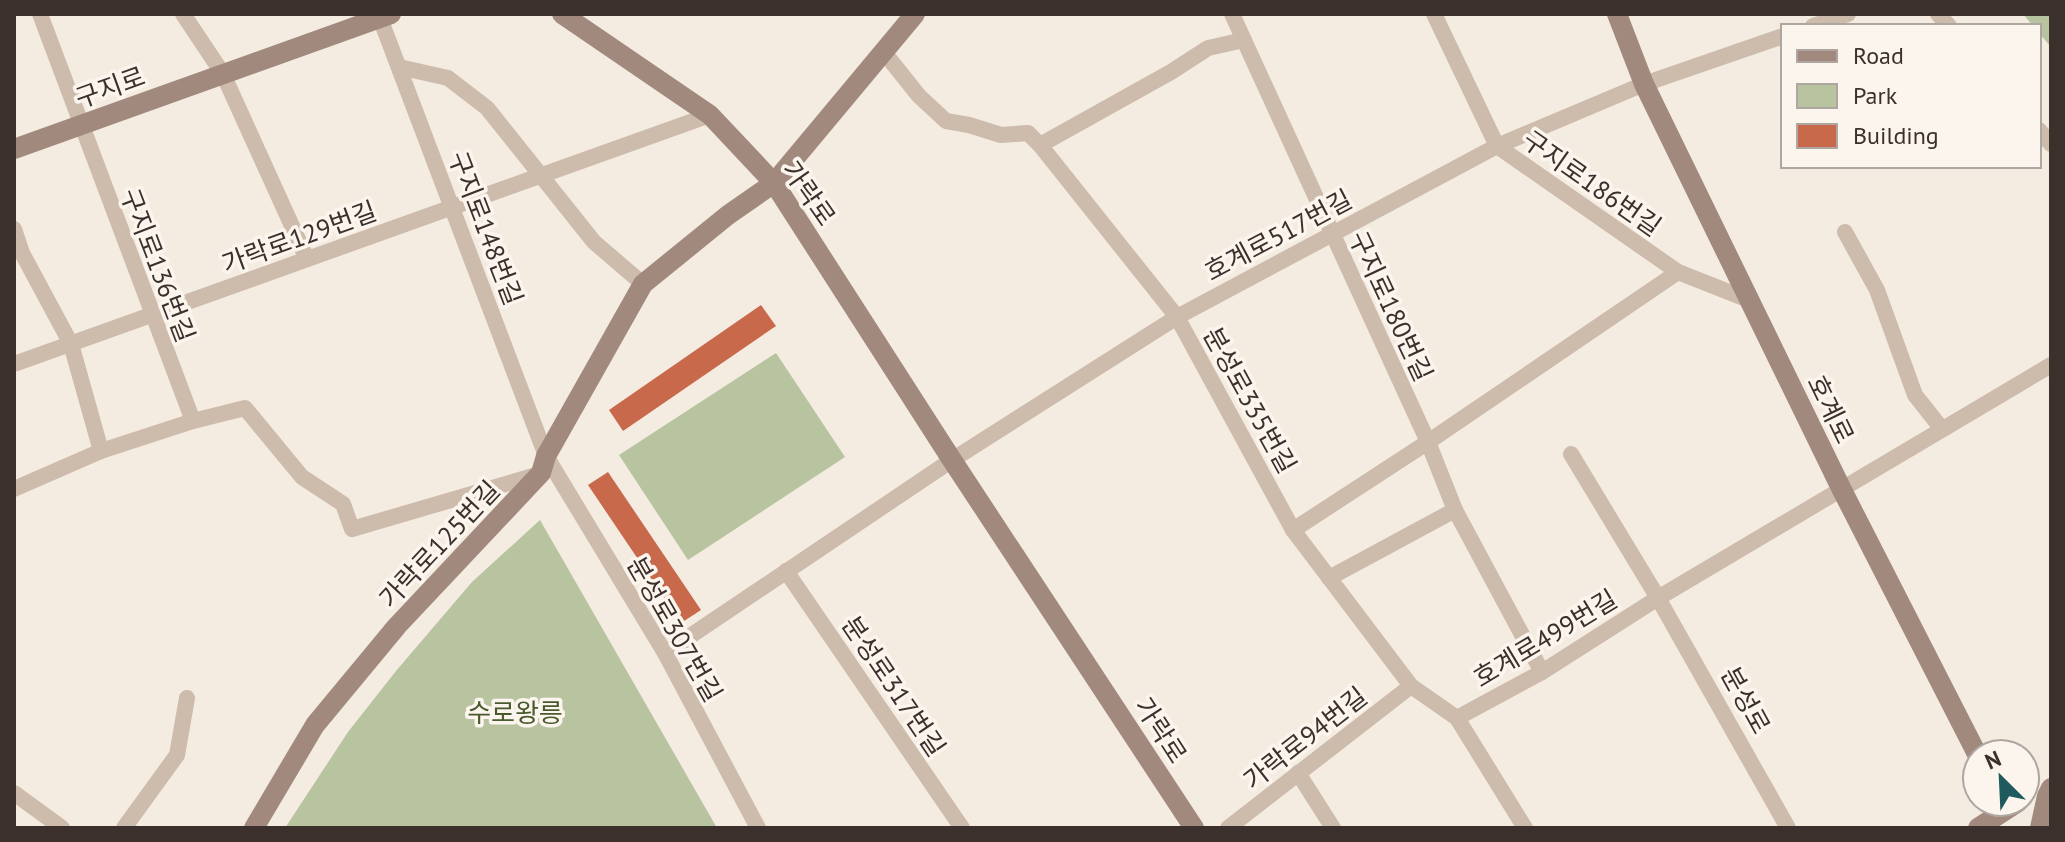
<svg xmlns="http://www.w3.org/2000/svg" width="2065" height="842" viewBox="0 0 2065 842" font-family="'PT Sans','Noto Sans KR',sans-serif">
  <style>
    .green { fill: #b8c4a0 }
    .building { fill: #c8694b }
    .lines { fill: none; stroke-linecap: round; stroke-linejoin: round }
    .street { stroke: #cdbbac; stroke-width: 16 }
    .secondary { stroke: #a18a7d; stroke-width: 20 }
    .labels { text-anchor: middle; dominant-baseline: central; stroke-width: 7; stroke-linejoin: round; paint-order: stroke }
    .street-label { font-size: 26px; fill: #3b302b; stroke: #fbf5ee }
    .park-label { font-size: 26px; fill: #4a5a2e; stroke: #fbf5ee }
  </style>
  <rect width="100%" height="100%" fill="#f4ebe1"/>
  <g class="green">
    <polygon points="2023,14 2051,14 2051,47 2039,33 2039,26 2033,26"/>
    <polygon points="776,353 845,457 688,560 619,455"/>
    <polygon points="540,520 717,828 285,828 348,732 396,671 472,582"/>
  </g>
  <g class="building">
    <polygon points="761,305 776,326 623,431 609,410"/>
    <polygon points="608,472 701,610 681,623 588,485"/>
  </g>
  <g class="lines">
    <g class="street">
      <polyline points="40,14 193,421 245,408 302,477 343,504 352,529 540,474"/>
      <polyline points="183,14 223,74 307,259"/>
      <polyline points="1232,14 1428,442 1455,510 1542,672"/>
      <polyline points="1434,14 1497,146 1678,272 1749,300"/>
      <polyline points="1938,14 1949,26"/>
      <polyline points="380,18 546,456 665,653 758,828"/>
      <polyline points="1813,26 1848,14"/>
      <polyline points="883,51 919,96 946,121 969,125 1001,135 1028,133 1040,145 1177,317 1293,530 1411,686 1457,718 1525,828"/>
      <polyline points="399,67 448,78 487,108 594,242 643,284"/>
      <polyline points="2039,130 2051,144"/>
      <polyline points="1040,145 1171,72 1208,48 1244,40"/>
      <polyline points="14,229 22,253 71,344 101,451"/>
      <polyline points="1845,232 1877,290 1915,395 1942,429"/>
      <polyline points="14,364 710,115"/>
      <polyline points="1571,454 1658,598 1788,828"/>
      <polyline points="14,489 101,451 193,421"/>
      <polyline points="1293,530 1428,442 1678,272"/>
      <polyline points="786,571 962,828"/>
      <polyline points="1329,578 1455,510"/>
      <polyline points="665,653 952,460 1177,317 1497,146 1644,84 1783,36"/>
      <polyline points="1457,718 1542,672 1658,598 2051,365"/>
      <polyline points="1298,773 1333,828"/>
      <polyline points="14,793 62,828"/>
      <polyline points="124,828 177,755 187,698"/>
      <polyline points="1228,828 1411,686"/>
    </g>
    <g class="secondary">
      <polyline points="562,14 710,115 774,183 952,460 1194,828"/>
      <polyline points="1617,14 1644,84 1842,490 1977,754"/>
      <polyline points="14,149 391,14"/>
      <polyline points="254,828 315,725 397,626 541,473 546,456 643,284 728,215 774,183 915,14"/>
      <polyline points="1978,828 2018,802"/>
      <polyline points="2040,828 2047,796 2051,788"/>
    </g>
  </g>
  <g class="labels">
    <g class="street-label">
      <text transform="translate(110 87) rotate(-20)">구지로</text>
      <text transform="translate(1592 183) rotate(35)">구지로186번길</text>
      <text transform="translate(809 193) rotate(55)">가락로</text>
      <text transform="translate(486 228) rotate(69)">구지로148번길</text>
      <text transform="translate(1278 235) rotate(-28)">호계로517번길</text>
      <text transform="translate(299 237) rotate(-20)">가락로129번길</text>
      <text transform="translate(158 265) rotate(69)">구지로136번길</text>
      <text transform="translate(1391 306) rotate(65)">구지로180번길</text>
      <text transform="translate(1250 400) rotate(61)">분성로335번길</text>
      <text transform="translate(1831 409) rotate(64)">호계로</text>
      <text transform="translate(439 544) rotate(-47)">가락로125번길</text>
      <text transform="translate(675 629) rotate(60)">분성로307번길</text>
      <text transform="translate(1545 638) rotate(-31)">호계로499번길</text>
      <text transform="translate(894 686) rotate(56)">분성로317번길</text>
      <text transform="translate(1746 700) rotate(61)">분성로</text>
      <text transform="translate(1161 730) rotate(57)">가락로</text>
      <text transform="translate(1305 738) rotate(-38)">가락로94번길</text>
    </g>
    <g class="park-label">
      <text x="515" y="712">수로왕릉</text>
    </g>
  </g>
  <rect width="2065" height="842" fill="none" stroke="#3b302b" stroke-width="32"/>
  <rect x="1781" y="24" width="260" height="144" fill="#fbf5ee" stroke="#aea6a0" stroke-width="2"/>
  <rect x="1797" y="50" width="40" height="12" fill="#a18a7d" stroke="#aea6a0" stroke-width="2"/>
  <text x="1853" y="64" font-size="24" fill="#3b302b">Road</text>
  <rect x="1797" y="84" width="40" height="24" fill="#b8c4a0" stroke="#aea6a0" stroke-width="2"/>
  <text x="1853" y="104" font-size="24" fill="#3b302b">Park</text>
  <rect x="1797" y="124" width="40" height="24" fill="#c8694b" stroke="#aea6a0" stroke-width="2"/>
  <text x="1853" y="144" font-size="24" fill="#3b302b">Building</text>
  <g transform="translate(2001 778) rotate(336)"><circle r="38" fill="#fbf5ee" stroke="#aea6a0" stroke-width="2"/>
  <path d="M0-6L14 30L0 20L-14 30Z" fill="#1f5a5e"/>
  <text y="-12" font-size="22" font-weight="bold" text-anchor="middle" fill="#3b302b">N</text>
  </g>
</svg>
